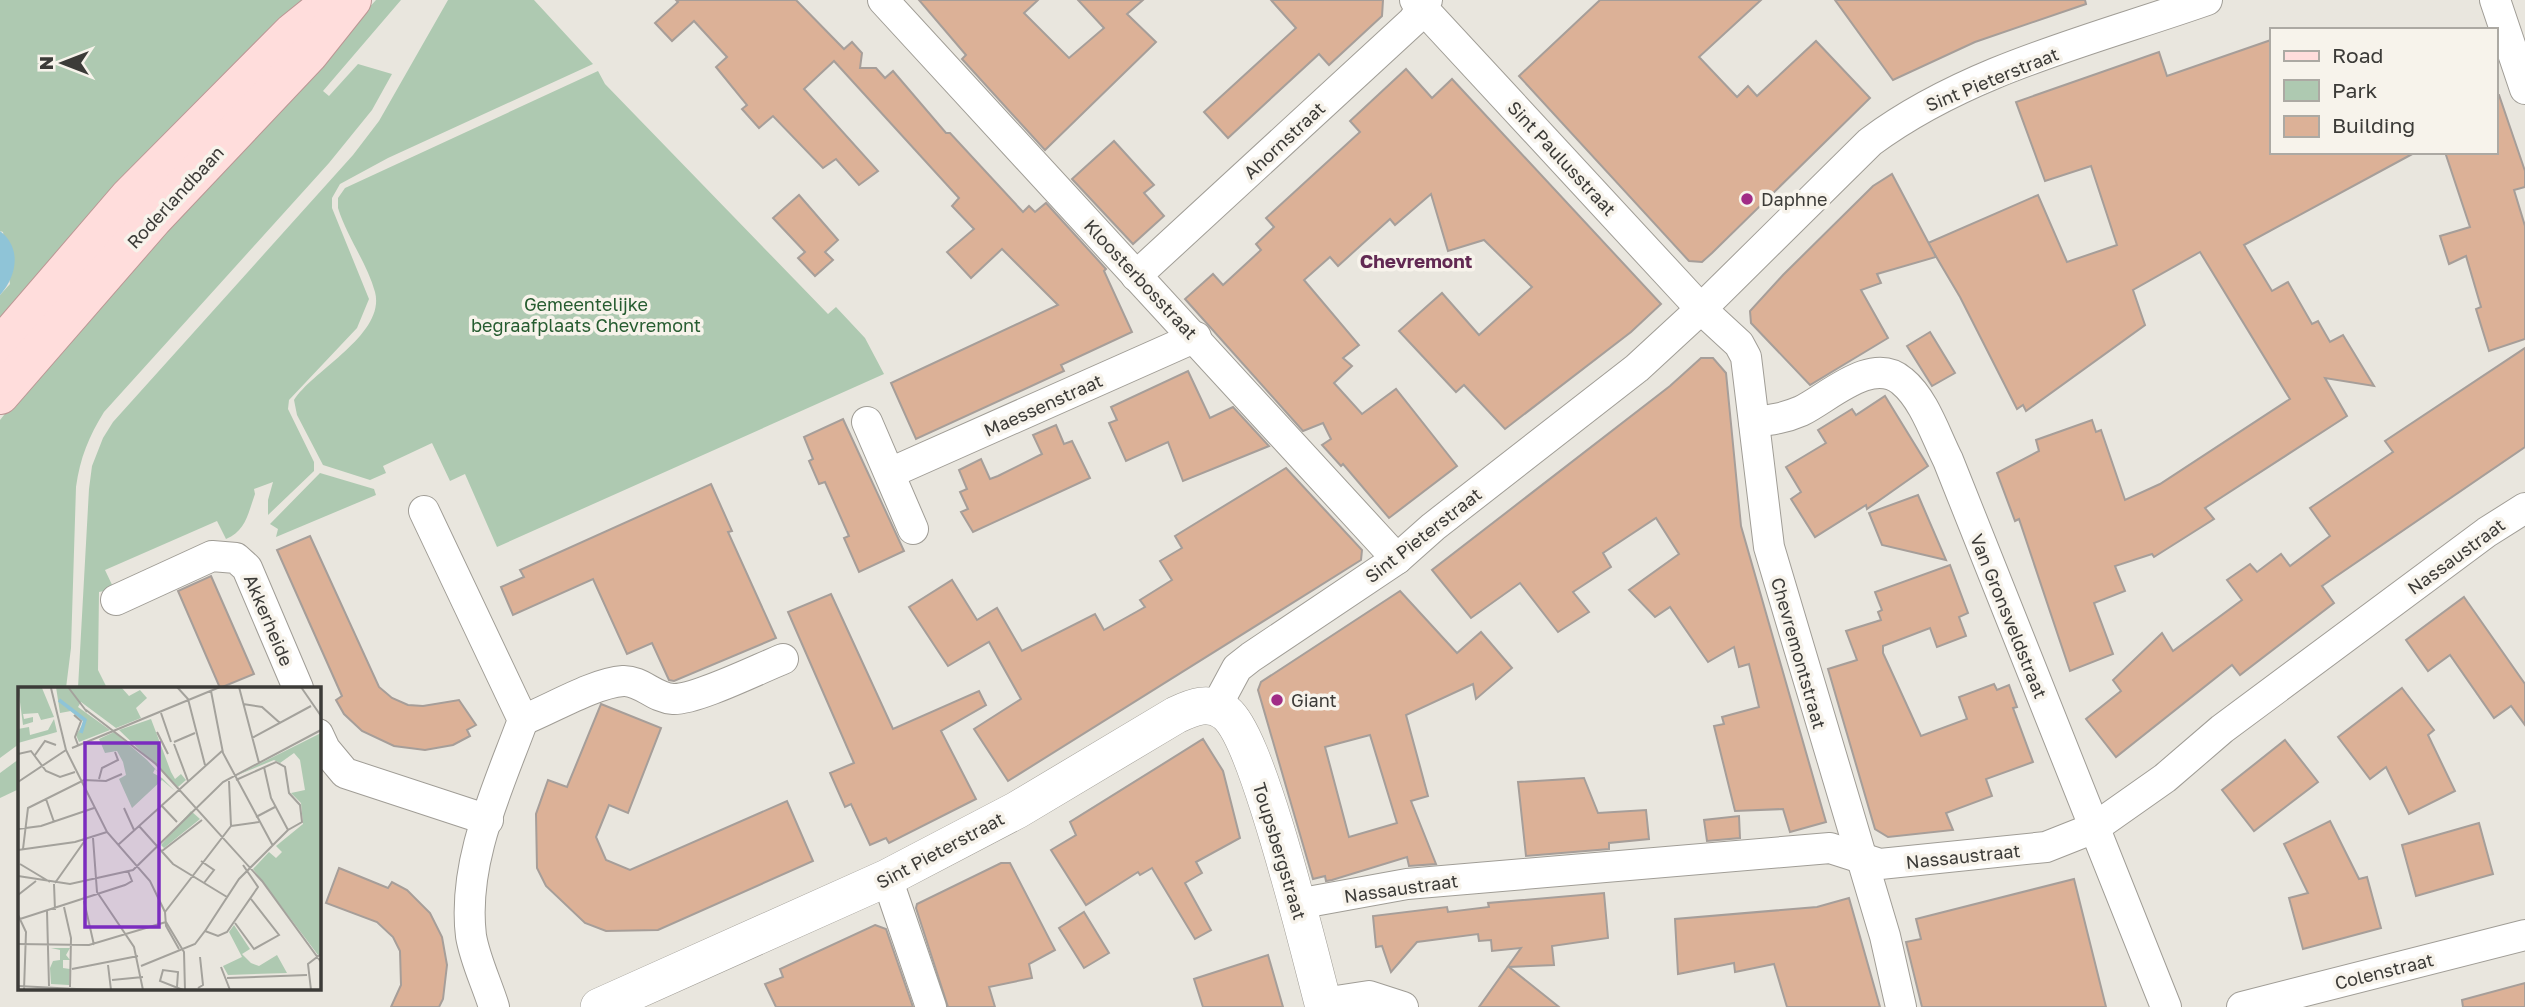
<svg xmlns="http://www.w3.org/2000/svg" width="2525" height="1007" viewBox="0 0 2525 1007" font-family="'Golos Text',sans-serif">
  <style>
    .green { fill: #aec9b1 }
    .water { fill: #8fc4d7 }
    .building { fill: #dcb197; stroke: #a69e99; stroke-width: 2; fill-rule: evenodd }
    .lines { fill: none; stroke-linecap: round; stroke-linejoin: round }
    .minor-casing { stroke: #a09d96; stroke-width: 32 }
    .tertiary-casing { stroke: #a09d96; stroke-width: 38 }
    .primary-casing { stroke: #bb9694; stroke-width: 40 }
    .minor { stroke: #fff; stroke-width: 30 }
    .tertiary { stroke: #fff; stroke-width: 37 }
    .primary { stroke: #ffdddc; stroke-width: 38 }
    .poi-dot { fill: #a12c86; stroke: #f7f3eb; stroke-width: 2.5 }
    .labels { text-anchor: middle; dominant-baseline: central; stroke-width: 7; stroke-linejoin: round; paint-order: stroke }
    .street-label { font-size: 18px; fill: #3c3b38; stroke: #f7f3eb }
    .poi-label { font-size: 18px; fill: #3c3b38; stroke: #f7f3eb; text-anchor: start }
    .park-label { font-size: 18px; fill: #265c30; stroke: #f7f3eb }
    .neighbourhood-label { font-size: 19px; font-weight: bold; fill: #622953; stroke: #f7f3eb }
    .inset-river { fill: none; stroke: #8fc4d7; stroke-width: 3.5 }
    .inset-road { fill: none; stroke: #a4a29c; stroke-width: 2 }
    .view { fill: #7b2cbf; fill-opacity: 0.15; stroke: #7b2cbf; stroke-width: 3.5 }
    .inset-edge { fill: none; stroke: #3c3b38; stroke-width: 3.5 }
  </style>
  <rect width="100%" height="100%" fill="#e9e6de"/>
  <g class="green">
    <polygon points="0,0 310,0 0,323 0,295 10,284 3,232 0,231"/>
    <path d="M 376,0 L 401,0 L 323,91 L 329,96 L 358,64 L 392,74 L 372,110 L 329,163 L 104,412 C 89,436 80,458 76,487 L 71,648 L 66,688 L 19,688 L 19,744 L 0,758 L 0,420 L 60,345 Z"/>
    <path d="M 448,0 L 534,0 L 593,64 L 388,158 L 340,184 L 332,198 L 332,208 L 369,299 L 357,328 L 289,400 L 288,409 L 314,462 L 314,471 L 268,515 L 268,500 L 273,482 L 254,489 L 255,494 C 248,513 246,531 226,539 L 217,521 L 105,570 L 114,589 L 99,592 L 98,670 L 107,688 L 78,688 L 89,489 L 92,466 L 103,438 L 113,422 L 353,155 L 379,121 Z"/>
    <path d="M 598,71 L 605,84 L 828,314 L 836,307 L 865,338 L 884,374 L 497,547 L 465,474 L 450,481 L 432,443 L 383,466 L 386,473 L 370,480 L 323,465 L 297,415 L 294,400 C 313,370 386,334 375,292 C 367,263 347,237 338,208 L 338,198 L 345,188 Z"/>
    <polygon points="320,473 374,489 376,495 276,537 278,529 270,524"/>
    <polygon points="19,759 19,789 0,798 0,773"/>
  </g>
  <path class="water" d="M 0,231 C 22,248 17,276 0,295 Z"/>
  <g class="building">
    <polygon points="676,0 796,0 844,49 852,42 862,53 860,68 876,68 885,78 893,71 946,133 950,133 1023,212 1029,206 1035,212 1046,203 1106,269 1104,271 1132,332 1061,365 1064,371 916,439 891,383 1058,305 1002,249 971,278 947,252 974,229 952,206 959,198 834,61 804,89 878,171 859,185 836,159 823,168 773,116 759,128 742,109 747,105 716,67 727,57 694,21 672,41 655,23 678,2"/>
    <polygon points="919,0 1038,0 1024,13 1069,58 1104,28 1078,0 1143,0 1127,14 1156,42 1045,150 962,59 966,55"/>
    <polygon points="1271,0 1383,0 1382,16 1329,65 1319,54 1228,138 1204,112 1296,28"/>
    <polygon points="1600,0 1761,0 1699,57 1737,97 1748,86 1757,96 1816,41 1870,98 1712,253 1702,262 1689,261 1519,76"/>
    <polygon points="1835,0 2085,0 2086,4 1975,42 1893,80"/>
    <polygon points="2271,40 2271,152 2416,152 2244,245 2272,291 2288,282 2312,324 2318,321 2330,342 2343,335 2374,386 2325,378 2347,416 2205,508 2214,519 2154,557 2152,554 2115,566 2125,591 2094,603 2113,654 2070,671 2019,519 2015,521 1997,473 2039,451 2036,440 2092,420 2096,432 2101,430 2125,500 2160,484 2290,399 2200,252 2133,290 2145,325 2026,411 2023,405 2017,409 1960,297 1928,243 2038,195 2067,262 2117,245 2091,166 2045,181 2016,102 2159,52 2167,76"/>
    <polygon points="1406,69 1432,98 1452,79 1661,304 1631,332 1505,429 1464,385 1456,392 1399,331 1442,293 1479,335 1532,287 1484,240 1448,251 1431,194 1395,225 1390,219 1338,266 1330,257 1304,280 1359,345 1343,358 1352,366 1334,383 1362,414 1396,389 1457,466 1389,518 1343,464 1341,466 1322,445 1331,439 1323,423 1303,431 1185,299 1213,274 1223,285 1261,250 1256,244 1274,227 1266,218 1360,132 1350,121"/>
    <polygon points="2495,95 2499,95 2525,171 2525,187 2514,190 2525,226 2525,339 2489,351 2476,309 2481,307 2466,256 2449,264 2440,236 2470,227 2445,152 2495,152"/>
    <polygon points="1114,141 1154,185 1144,193 1164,216 1133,244 1072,179"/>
    <polygon points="1892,174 1936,257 1877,274 1881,283 1861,290 1888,338 1810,385 1751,323 1750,311 1783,275 1873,186"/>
    <polygon points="799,195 838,240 825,252 833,260 815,276 798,258 805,252 773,218"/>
    <polygon points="1930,332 1955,373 1932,386 1907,346"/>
    <polygon points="2525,348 2525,447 2322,586 2334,603 2240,675 2232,665 2116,757 2086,719 2121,691 2113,680 2162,633 2173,651 2242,600 2227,580 2250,564 2257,572 2281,554 2290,566 2330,536 2310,508 2393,452 2385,441"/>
    <polygon points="1701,358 1713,358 1726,373 1741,526 1826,822 1790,832 1783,809 1735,811 1714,726 1724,724 1722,717 1759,707 1749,664 1739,667 1734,647 1708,662 1670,607 1655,617 1629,590 1679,554 1656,518 1603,553 1611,567 1573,592 1589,612 1558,632 1520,583 1471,618 1432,570 1670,386"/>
    <polygon points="1188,371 1210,418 1233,407 1269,446 1183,481 1168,442 1126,461 1109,423 1117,420 1111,407"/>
    <polygon points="1885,396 1928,466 1867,509 1866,505 1815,537 1791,499 1801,492 1786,467 1826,443 1818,430 1852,409 1856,415"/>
    <polygon points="843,419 904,551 859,572 844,538 849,536 825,482 819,484 809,461 813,459 804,437"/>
    <polygon points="1056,425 1064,444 1072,441 1090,478 973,532 961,512 968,509 960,492 967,489 959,470 981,459 990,479 998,476 1042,454 1033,435"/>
    <polygon points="1286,468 1362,550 1361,560 1008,781 974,729 1021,699 989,642 948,666 909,607 952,580 977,620 997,608 1022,651 1095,614 1104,630 1145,607 1140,600 1172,580 1160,561 1182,548 1175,536"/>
    <polygon points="711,484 732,531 728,532 776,638 674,681 669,680 652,643 627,654 593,579 513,615 501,587 524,577 520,570"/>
    <polygon points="1918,495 1946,560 1882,545 1869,513"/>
    <polygon points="310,536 379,687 392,698 408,705 423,706 459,700 476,725 467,730 470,736 453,745 425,750 394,746 362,731 344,714 336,700 342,696 277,550"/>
    <polygon points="1950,565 1968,613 1959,617 1966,636 1937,647 1930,628 1883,646 1883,653 1921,736 1967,719 1959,697 1994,684 1997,690 2009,685 2017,707 2013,708 2033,762 1986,779 1992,796 1946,813 1953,830 1888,837 1875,829 1828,669 1857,660 1846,631 1881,620 1878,612 1882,610 1875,592"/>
    <polygon points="211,576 254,674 220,688 178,591"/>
    <path d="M 1400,591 L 1457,653 L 1481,632 L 1512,668 L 1476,699 L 1473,684 L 1406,715 L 1428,796 L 1411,801 L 1436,864 L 1409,866 L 1407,857 L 1332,880 L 1326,881 L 1325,876 L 1313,879 L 1258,690 L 1261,682 ZM 1370,735 L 1397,823 L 1349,837 L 1325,747 Z"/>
    <polygon points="831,594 893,729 979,691 986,705 941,731 976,799 889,843 886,838 870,845 851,804 845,807 830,773 854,763 788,612"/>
    <polygon points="2464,597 2525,684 2525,725 2511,706 2494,718 2450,655 2428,671 2406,640"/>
    <polygon points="2402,688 2434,730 2428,735 2455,791 2409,814 2386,767 2370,779 2338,737"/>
    <polygon points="601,704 661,728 628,813 609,805 596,837 606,860 630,870 787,801 813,861 658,930 606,931 585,923 546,886 537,868 536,814 548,780 567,787"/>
    <polygon points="1203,739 1223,771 1240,838 1196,862 1202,873 1185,883 1211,930 1195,939 1152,868 1140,875 1138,872 1086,905 1051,850 1076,835 1070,822"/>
    <polygon points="2285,740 2318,782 2254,831 2222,790"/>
    <polygon points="1584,778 1598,813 1646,810 1649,839 1609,843 1609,849 1526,856 1518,782"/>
    <polygon points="1739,816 1740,838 1707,841 1704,820"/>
    <polygon points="2330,821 2359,879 2367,877 2381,928 2303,949 2289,898 2308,893 2284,844"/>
    <polygon points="2479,823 2493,874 2416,896 2402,845"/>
    <polygon points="1001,863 1010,863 1055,950 1029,964 1032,978 989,987 995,1007 948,1007 916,908 917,904"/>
    <polygon points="339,868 388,888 392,882 407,890 430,913 442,937 447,965 443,999 439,1007 391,1007 401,985 400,951 393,937 377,922 326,903"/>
    <polygon points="2074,879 2106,1007 1922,1007 1906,942 1921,939 1916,919"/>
    <polygon points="1604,893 1608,938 1552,946 1554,965 1509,967 1559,1007 1479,1007 1521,948 1492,951 1491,940 1479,941 1478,934 1417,942 1391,972 1382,946 1376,947 1373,916 1447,907 1448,912 1489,907 1488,903"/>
    <polygon points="1849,898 1880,1007 1787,1007 1774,964 1735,972 1734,963 1678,974 1675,919 1817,907"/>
    <polygon points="1084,912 1109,953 1084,968 1059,928"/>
    <polygon points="875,925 886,929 913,1007 776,1007 765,984 783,977 780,969"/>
    <polygon points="1268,955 1283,1007 1203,1007 1194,979"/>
    <polygon points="2525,983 2525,1007 2463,1007 2462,1000"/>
  </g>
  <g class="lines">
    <g class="minor-casing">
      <g id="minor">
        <polyline points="883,0 1397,559"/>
        <polyline points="1415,0 1701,309 1739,344 1746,357 1769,547 1885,936 1901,1007"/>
        <polyline points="2495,0 2525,89"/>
        <polyline points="1136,276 1413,21 1427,0"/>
        <polyline points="867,422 913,529"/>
        <path d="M 1754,422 C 1771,420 1785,418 1801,411 C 1828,398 1872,355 1902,381 C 1924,399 1935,434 1948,460 L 2166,1007"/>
        <polyline points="890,473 1196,337"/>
        <path d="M 424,511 L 523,720 C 498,788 462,862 471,936 C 475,960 487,984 494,1007"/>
        <polyline points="116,600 212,556 236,558 247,568 298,688"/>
        <path d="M 1216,707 L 1237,668 L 1251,657 L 1397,559 L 1433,527 L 1637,368 L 1701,309 L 1870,142 C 1968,69 2093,40 2207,0"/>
        <path d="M 523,720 C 551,709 594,683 623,681 C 641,680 654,698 673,699 C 696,700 758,669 783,659"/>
        <polyline points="318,734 325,749 345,773 488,820"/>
        <polyline points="887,878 931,1007"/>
        <polyline points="1297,904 1407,884 1830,848 1880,864 2046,847 2094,828 2165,778 2222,729 2487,532 2525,508"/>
        <polyline points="1323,1003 1369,996 1403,1007"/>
        <polyline points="2242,1007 2525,935"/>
      </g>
    </g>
    <g class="tertiary-casing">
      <path id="tertiary" d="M 599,1007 L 887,878 L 1017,810 L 1176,715 C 1193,707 1209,700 1226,713 C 1259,740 1310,955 1324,1007"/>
    </g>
    <g class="primary-casing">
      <g id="primary">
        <polyline points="0,347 129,197 293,32 333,0"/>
        <polyline points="0,395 153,219 309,54 352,0"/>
      </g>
    </g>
    <use href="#minor" class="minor"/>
    <use href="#tertiary" class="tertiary"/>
    <use href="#primary" class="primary"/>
  </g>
  <g class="poi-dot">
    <circle cx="1747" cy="199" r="7"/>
    <circle cx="1277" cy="700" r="7"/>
  </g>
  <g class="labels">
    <g class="street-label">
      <text transform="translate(1992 79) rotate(-22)">Sint Pieterstraat</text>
      <text transform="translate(1284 140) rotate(-43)">Ahornstraat</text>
      <text transform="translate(1562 158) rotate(47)">Sint Paulusstraat</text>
      <text transform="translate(175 197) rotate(-47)">Roderlandbaan</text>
      <text transform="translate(1141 279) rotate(47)">Kloosterbosstraat</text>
      <text transform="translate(1043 405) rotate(-24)">Maessenstraat</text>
      <text transform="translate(1423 535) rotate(-38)">Sint Pieterstraat</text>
      <text transform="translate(2456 556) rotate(-36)">Nassaustraat</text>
      <text transform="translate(2009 616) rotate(68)">Van Gronsveldstraat</text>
      <text transform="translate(269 620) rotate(67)">Akkerheide</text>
      <text transform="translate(1799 653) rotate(74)">Chevremontstraat</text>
      <text transform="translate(940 850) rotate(-28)">Sint Pieterstraat</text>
      <text transform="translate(1280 851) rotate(73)">Toupsbergstraat</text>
      <text transform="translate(1963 856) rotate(-6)">Nassaustraat</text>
      <text transform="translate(1401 888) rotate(-8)">Nassaustraat</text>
      <text transform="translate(2384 971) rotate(-14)">Colenstraat</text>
    </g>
    <g class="poi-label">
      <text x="1761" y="199">Daphne</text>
      <text x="1291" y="700">Giant</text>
    </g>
    <g class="park-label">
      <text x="586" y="304">Gemeentelijke<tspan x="586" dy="21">begraafplaats Chevremont</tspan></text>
    </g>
    <g class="neighbourhood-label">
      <text x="1416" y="260">Chevremont</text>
    </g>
  </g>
  <g transform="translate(18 687)">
    <rect width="303" height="303" fill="#e9e6de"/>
    <path d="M 0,0 L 24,1 L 36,30 L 23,33 L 20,26 L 5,27 L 6,32 L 15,30 L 15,35 L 5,38 ZM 38,0 L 103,0 L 111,9 L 122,3 L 129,11 L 118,21 L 123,31 L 98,41 L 63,15 L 60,20 L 92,43 L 61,55 L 58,48 L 66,35 L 53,24 L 42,26 ZM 36,32 L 39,45 L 0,56 L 0,42 L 11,40 L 12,48 L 30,43 ZM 133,32 L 153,85 L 157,92 L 163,87 L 168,93 L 160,100 L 101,43 ZM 96,45 L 129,73 L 143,88 L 137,82 L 135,86 L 144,91 L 157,104 L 144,93 L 114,121 L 101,92 L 108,88 L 105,75 L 99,64 L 87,66 L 81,52 ZM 303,46 L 303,266 L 300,268 L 235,182 L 251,165 L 258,171 L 264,165 L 258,159 L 285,137 L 283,116 L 273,106 L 287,103 L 282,73 L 276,66 L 262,76 L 256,73 L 217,89 ZM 173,124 L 182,132 L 146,161 L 143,158 ZM 216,238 L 232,262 L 224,267 L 233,276 L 241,279 L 259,268 L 269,286 L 210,288 L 205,279 L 224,270 L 211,245 ZM 33,261 L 52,261 L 48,268 L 52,273 L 45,273 L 45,281 L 52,282 L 51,298 L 33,297 L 32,281 L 35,274 L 42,273 L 42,263 Z" fill="#aec9b1"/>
    <path class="inset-river" d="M 41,13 L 67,33 L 63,46"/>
    <path class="inset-road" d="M 50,0 L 69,25M 159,0 L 170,12 L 187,78M 221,0 L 241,76M 283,0 L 303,29M 33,1 L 48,63 L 89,145 L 132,194 L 147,225M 193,4 L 205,66 L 255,159M 225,17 L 244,20 L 262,36M 68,23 L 138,77 L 244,194 L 303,275M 143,26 L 153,55M 56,28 L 63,34 L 57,50 L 60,58M 139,45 L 150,67M 234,51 L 293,19M 156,55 L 177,46M 156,57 L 170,94M 54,61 L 202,0M 0,67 L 13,64 L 28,84 L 42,90 L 57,85M 17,68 L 27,54 L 38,58M 246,80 L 253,111 L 270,143M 81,92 L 84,81 L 100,73 L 97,65M 218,93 L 258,75 L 267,80 L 271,106 L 282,118 L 284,135 L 270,143M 0,95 L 48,63M 28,112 L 36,135M 143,118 L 159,135M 106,121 L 116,143M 238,130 L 257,120M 121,139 L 155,177 L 209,210M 213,139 L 241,135M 0,142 L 23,139 L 76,121M 75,151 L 79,205 L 116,260 L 125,303M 100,158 L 204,64M 5,162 L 10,121 L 66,93 L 88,94 L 104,87M 0,163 L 57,155 L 89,145M 144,164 L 184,133M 183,174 L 196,183 L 186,196M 2,177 L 32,195M 0,189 L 52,197 L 115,183 L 205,95 L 303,43M 0,189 L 0,163M 37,196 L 68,152M 36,197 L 37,223M 0,208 L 18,194M 66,214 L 76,258M 46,220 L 53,251 L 52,300M 29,224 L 31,299M 147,225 L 213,139 L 211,94M 147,225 L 148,239 L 161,262M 0,228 L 8,245 L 6,303M 2,232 L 107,198 L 114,194 L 110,184M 148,235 L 166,265 L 167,303M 217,236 L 236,262 L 261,248 L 233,212M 187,244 L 221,192 L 270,143M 0,257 L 71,258 L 148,235M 90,278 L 93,303M 123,279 L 177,257 L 187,244 L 200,249 L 209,245 L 240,200 L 225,178M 203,280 L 212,303M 54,282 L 120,269M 209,291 L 289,288M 94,293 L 125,290M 0,299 L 78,303M 159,300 L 160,285 L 145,283 L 142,294 L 165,303M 180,301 L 185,298 L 182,270M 293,303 L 290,277 L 303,267"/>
    <path class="view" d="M 67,56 L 141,56 L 141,240 L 67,240 Z"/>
    <rect width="303" height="303" class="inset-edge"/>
  </g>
  <rect x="2270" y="28" width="228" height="126" fill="#f7f3eb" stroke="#aca9a3" stroke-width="2"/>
  <rect x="2284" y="51" width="35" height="10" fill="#ffdddc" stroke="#aca9a3" stroke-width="2"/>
  <text x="2332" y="63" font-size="21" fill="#3c3b38">Road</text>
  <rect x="2284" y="80" width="35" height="21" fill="#aec9b1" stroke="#aca9a3" stroke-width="2"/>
  <text x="2332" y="98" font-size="21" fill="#3c3b38">Park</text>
  <rect x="2284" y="116" width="35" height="21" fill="#dcb197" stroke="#aca9a3" stroke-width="2"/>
  <text x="2332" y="133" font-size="21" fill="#3c3b38">Building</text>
  <g transform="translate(63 63) rotate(270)" stroke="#f7f3eb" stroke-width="5" paint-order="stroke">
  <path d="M0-5L12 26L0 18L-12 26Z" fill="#3c3b38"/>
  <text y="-10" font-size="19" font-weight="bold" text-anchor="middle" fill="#3c3b38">N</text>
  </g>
</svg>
